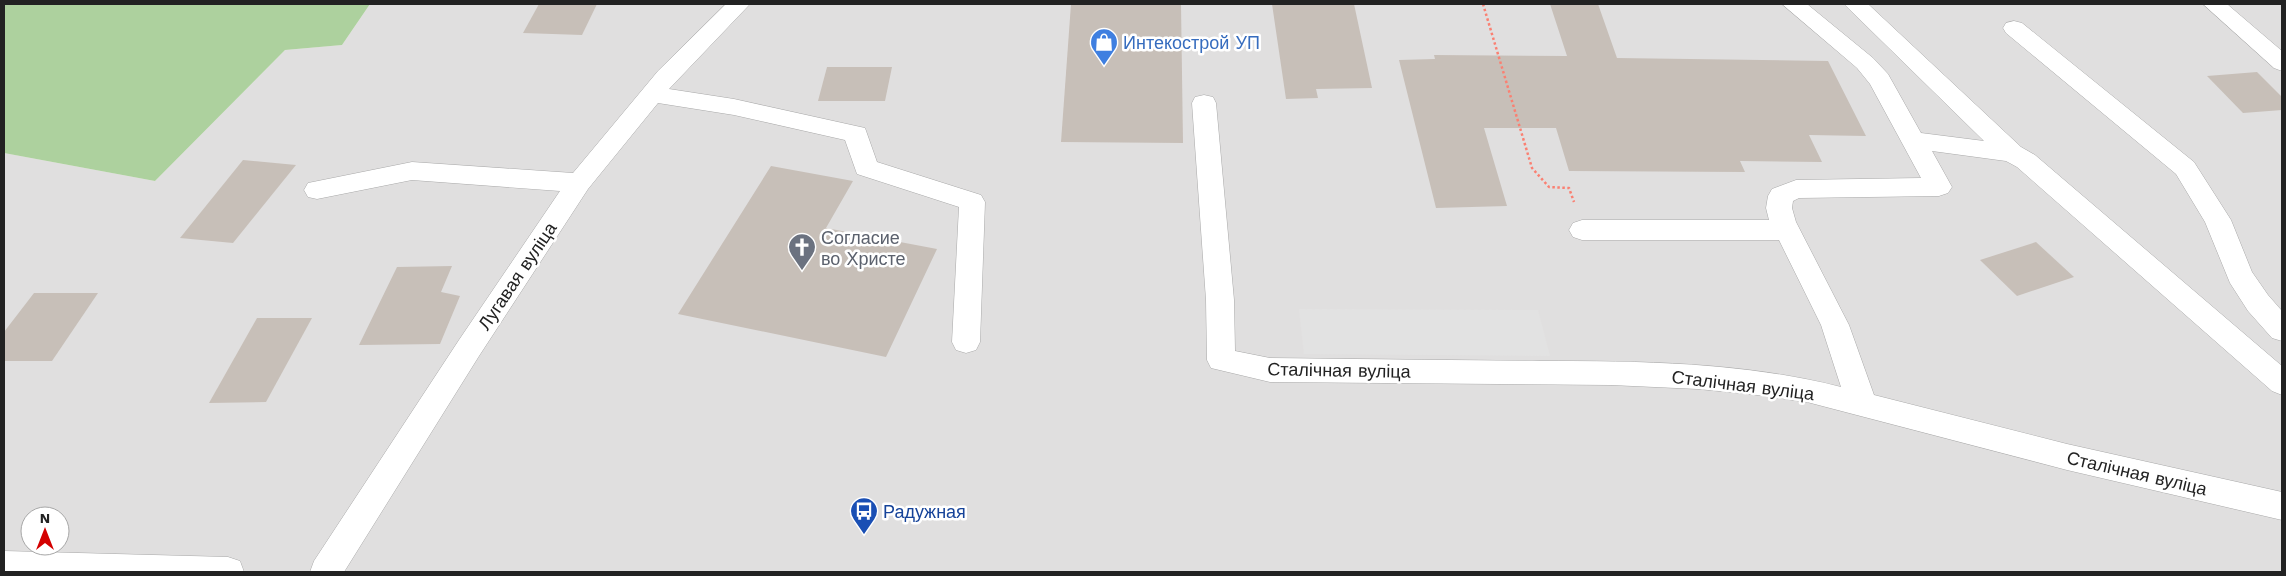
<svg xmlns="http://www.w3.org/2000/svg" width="2286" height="576" viewBox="0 0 2286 576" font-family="'Work Sans',sans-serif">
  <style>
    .residential { fill: #e0dfdf; fill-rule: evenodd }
    .forest { fill: #add19e }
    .parking { fill: #e2e2e2 }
    .building { fill: #c7bfb8 }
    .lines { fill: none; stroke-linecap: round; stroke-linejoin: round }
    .minor-casing { stroke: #a9a9a9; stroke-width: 1 }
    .path { stroke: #fa8072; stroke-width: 2.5; stroke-dasharray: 2.5 2.5; stroke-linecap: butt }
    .minor { fill: #fff; fill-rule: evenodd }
    .labels { text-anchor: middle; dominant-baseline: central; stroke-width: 5; stroke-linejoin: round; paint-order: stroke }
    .shop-label { font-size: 18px; fill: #366cbe; stroke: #fff; text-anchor: start }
    .worship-label { font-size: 18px; fill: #5b616d; stroke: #fff; text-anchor: start }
    .street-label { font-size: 18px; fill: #222; stroke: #fff }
    .transit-label { font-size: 18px; fill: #164399; stroke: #fff; text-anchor: start }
  </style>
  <rect width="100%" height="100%" fill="#f2efe9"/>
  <path class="residential" d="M 370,4 L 2282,4 L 2282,572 L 4,572 L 4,153 L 155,181 L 285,50 L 342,45 ZM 30,516 L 60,516 L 60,546 L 30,546 Z"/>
  <polygon class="forest" points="4,4 370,4 342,45 285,50 155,181 4,153"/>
  <polygon class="parking" points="1299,309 1538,310 1550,356 1304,354"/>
  <g class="building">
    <polygon points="539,4 597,4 582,35 523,33"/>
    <polygon points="1071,4 1181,4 1183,143 1061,142"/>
    <polygon points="1272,4 1354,4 1372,88 1316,89 1318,98 1286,99"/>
    <polygon points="1550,4 1598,4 1617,58 1828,61 1866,136 1809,135 1822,162 1740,161 1745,172 1569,171 1556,128 1484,128 1507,206 1436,208 1399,60 1435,59 1434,55 1567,56"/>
    <polygon points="827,67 892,67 885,101 818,101"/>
    <polygon points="2257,72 2282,97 2282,110 2243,113 2207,76"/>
    <polygon points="243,160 296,165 233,243 180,238"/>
    <polygon points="771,166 853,181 826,228 937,249 886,357 678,314"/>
    <polygon points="2036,242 2074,277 2017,296 1980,260"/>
    <polygon points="452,266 441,292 460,296 440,344 359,345 397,267"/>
    <polygon points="34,293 98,293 52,361 4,361 4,332"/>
    <polygon points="257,318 312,318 266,402 209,403"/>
  </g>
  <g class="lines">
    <g class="minor-casing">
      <g id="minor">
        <polygon points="726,4 750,4 669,89 734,99 865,128 877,162 981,195 985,202 980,342 976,350 966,353 956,350 952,342 959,207 857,174 845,140 734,115 658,103 588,189 479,356 344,572 310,572 314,561 459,340 560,191 412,180 317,199 308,197 304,190 308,183 412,162 573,173 658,71"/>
        <path d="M 1782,4 L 1807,4 L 1873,58 L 1888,74 L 1921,133 L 1984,141 L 1844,4 L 1868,4 L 2021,147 L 2035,155 L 2282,366 L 2282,395 L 2272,391 L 2017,167 L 2006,161 L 1932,151 L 1952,187 L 1948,193 L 1939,196 L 1799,198 L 1793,201 L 1792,208 L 1796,222 L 1849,325 L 1874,395 L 2067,444 L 2282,492 L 2282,520 L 2067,470 L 1807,402 L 1750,394 L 1698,389 L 1611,385 L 1270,382 L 1211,368 L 1207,360 L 1206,300 L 1192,103 L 1195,97 L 1204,95 L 1213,97 L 1216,103 L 1234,300 L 1235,351 L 1270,358 C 1360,359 1450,360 1540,361 C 1640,361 1743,362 1841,387 L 1821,325 L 1779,240 L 1582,240 L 1573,237 L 1569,230 L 1573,223 L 1582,220 L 1769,220 L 1766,208 L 1768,196 L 1772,189 L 1796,180 L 1921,178 L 1870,84 L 1857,68 Z"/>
        <polygon points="2203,4 2227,4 2282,51 2282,71 2274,68"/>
        <polygon points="2014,21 2022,23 2194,162 2231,220 2252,272 2268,295 2282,311 2282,341 2272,338 2248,311 2230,283 2205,222 2176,174 2006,33 2003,28 2006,23"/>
        <polygon points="4,551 228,557 240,561 244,572 4,572"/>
      </g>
    </g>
    <polyline class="path" points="1483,4 1532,168 1549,187 1569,188 1574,202"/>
    <use href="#minor" class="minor"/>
  </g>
  <defs>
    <g id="shop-pin" transform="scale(1.4375)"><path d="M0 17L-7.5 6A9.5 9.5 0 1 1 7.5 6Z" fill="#3f7fe0" stroke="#fff"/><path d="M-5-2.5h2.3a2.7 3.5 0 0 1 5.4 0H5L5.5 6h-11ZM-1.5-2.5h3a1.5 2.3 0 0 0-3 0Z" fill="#fff"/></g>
    <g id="church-pin" transform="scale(1.4375)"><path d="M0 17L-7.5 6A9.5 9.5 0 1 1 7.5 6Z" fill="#6b7280" stroke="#fff"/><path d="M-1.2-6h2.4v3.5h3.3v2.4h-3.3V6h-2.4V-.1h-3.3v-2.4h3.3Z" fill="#fff"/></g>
    <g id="bus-pin" transform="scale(1.4375)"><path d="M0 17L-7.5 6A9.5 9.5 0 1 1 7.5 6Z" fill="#1a4fb4" stroke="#fff"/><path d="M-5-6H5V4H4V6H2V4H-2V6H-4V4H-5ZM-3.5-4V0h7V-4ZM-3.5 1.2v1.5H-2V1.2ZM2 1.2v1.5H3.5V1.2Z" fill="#fff"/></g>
  </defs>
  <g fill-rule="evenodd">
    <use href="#shop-pin" x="1104" y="42"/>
    <use href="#church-pin" x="802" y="247"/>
    <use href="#bus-pin" x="864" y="511"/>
  </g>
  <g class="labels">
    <g class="shop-label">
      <text x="1123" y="42">Интекострой УП</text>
    </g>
    <g class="worship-label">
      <text x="821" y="237">Согласие<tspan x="821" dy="21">во Христе</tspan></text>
    </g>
    <g class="street-label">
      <text transform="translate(517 276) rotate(-56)">Лугавая вуліца</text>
      <text transform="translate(1339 370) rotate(1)">Сталічная вуліца</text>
      <text transform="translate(1743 385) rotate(7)">Сталічная вуліца</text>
      <text transform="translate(2137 473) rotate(13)">Сталічная вуліца</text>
    </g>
    <g class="transit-label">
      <text x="883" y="511">Радужная</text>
    </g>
  </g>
  <rect width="2286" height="576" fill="none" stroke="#222222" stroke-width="10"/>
  <g transform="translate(45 531)"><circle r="24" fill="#ffffff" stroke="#a7a7a7"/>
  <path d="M0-4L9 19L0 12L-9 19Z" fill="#d40000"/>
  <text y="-8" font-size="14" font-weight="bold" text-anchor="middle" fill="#222222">N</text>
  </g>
</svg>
